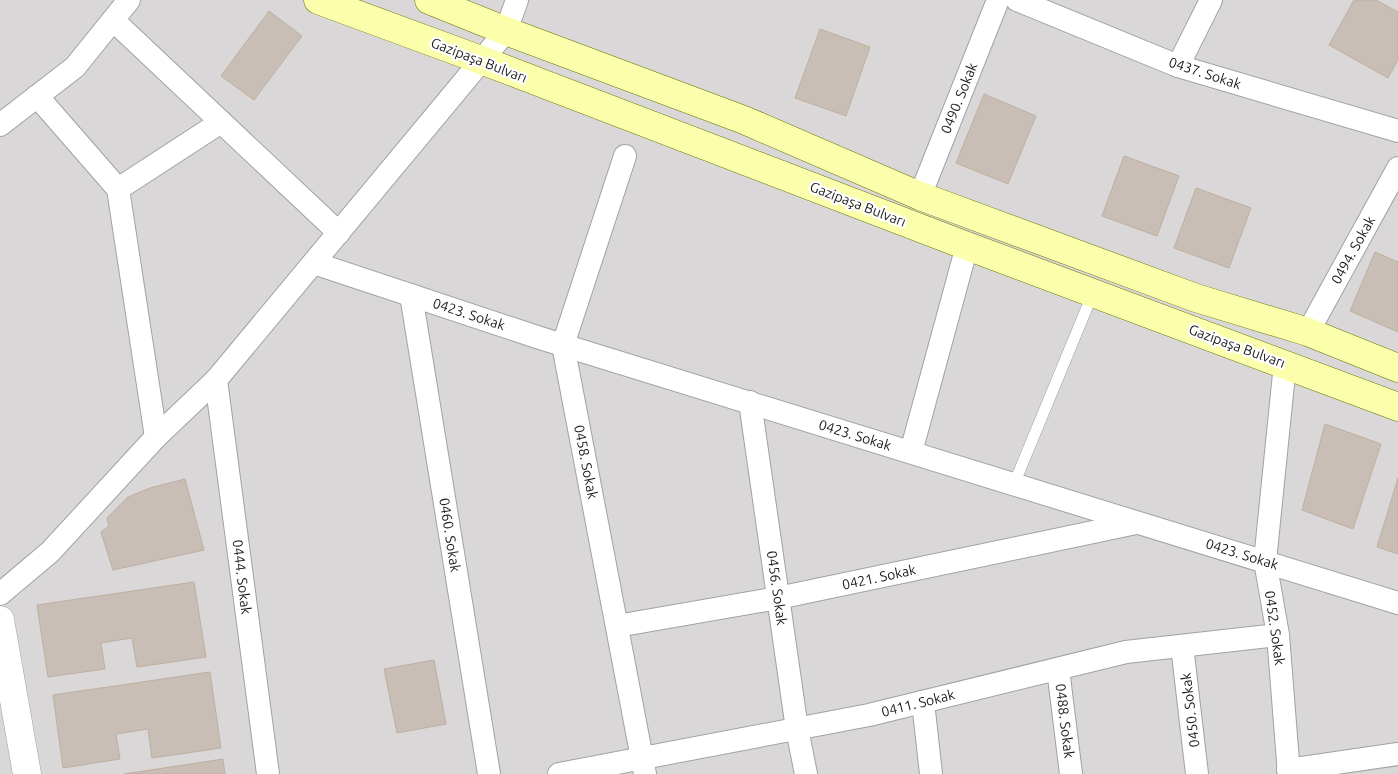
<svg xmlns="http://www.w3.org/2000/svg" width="1398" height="774" viewBox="0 0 1398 774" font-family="Ubuntu,sans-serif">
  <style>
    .residential { fill: #d9d7d7 }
    .building { fill: #c9beb5; stroke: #c0aea0 }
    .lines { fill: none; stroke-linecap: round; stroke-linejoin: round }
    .service-casing { stroke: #a2a2a2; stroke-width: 12 }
    .minor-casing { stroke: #a2a2a2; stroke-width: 24 }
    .tertiary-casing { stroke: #a2a2a2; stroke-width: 29 }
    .secondary-casing { stroke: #677300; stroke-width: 29 }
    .service { stroke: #fff; stroke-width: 11 }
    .minor { stroke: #fff; stroke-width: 22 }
    .tertiary { stroke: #fff; stroke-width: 28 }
    .secondary { stroke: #fbffac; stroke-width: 28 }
    .labels { text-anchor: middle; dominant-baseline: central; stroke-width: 4.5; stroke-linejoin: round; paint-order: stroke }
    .street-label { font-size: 14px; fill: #1b1b1b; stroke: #fff }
  </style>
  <rect width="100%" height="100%" fill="#eee9df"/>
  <rect class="residential" x="0" y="0" width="1398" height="774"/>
  <g class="building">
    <polygon points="1354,0 1376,0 1398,12 1398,60 1388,78 1329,45"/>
    <polygon points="269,11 302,36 254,100 221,76"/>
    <polygon points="820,29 870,47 846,116 795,98"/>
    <polygon points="984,94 1036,116 1008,184 956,163"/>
    <polygon points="1124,156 1179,176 1157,236 1102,216"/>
    <polygon points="1196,188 1251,208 1229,268 1174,248"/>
    <polygon points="1375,252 1398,262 1398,332 1350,311"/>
    <polygon points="1325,424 1381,444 1353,529 1302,510"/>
    <polygon points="1398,478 1398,554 1377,547"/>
    <polygon points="185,479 204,550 113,570 101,532 109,526 107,518 128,497 150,488"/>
    <polygon points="194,582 206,657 137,667 132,638 101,643 105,669 48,677 37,605"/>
    <polygon points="434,660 446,724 397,733 384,669"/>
    <polygon points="210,672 221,748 152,758 148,729 116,734 120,759 63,768 53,695"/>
    <polygon points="223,759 225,774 124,774"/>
  </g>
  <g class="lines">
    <g class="service-casing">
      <polyline id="service" points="1014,484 1093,293"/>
    </g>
    <g class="minor-casing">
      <g id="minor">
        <polyline points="1017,0 1178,66 1398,131"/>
        <polyline points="113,20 339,233"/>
        <polyline points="1178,66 1211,0"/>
        <polyline points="37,96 118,189 156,437"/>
        <polyline points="0,125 75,67 129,0"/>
        <polyline points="625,156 563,345 645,774"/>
        <polyline points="118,189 221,122"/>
        <polyline points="920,196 998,0"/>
        <polyline points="314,263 540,338 1398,603"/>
        <polyline points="411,295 489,774"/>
        <polyline points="1308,332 1398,168"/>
        <polyline points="1285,364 1265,561 1278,635 1289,774"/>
        <polyline points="216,380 268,774"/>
        <polyline points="750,402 797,729 806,774"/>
        <polyline points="911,452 967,246"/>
        <polyline points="0,594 50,552 156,437 216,380 506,31 517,0"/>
        <polyline points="617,626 778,598 1136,523"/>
        <polyline points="1182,646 1197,774"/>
        <polyline points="1058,669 1071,774"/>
        <polyline points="923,702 931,774"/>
        <polyline points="1288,770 1398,754"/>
        <polyline points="559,774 869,715 1126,652 1278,635"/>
      </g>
    </g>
    <g class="tertiary-casing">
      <polyline id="tertiary" points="0,620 27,774"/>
    </g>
    <g class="secondary-casing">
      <g id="secondary">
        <polyline points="318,0 481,60 967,246 1398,407"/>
        <polyline points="429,0 506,31 744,120 920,196 1196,298 1308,332 1398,368"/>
      </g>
    </g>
    <use href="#service" class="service"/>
    <use href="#minor" class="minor"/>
    <use href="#tertiary" class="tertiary"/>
    <use href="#secondary" class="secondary"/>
  </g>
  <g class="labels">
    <g class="street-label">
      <text transform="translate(479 60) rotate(21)">Gazipaşa Bulvarı</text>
      <text transform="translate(1205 73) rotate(18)">0437. Sokak</text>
      <text transform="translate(959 98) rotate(-68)">0490. Sokak</text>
      <text transform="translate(858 204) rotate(21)">Gazipaşa Bulvarı</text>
      <text transform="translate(1353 250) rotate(-61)">0494. Sokak</text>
      <text transform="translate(469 314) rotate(18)">0423. Sokak</text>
      <text transform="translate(1237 346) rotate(20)">Gazipaşa Bulvarı</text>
      <text transform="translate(855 435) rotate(17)">0423. Sokak</text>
      <text transform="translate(586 462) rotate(79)">0458. Sokak</text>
      <text transform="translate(450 535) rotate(81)">0460. Sokak</text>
      <text transform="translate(1242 554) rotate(17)">0423. Sokak</text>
      <text transform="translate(242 577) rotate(83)">0444. Sokak</text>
      <text transform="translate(879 577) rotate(-12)">0421. Sokak</text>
      <text transform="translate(777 588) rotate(82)">0456. Sokak</text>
      <text transform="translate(1275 628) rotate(82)">0452. Sokak</text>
      <text transform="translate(918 703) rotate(-14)">0411. Sokak</text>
      <text transform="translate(1190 710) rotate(-97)">0450. Sokak</text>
      <text transform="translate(1065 721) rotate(83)">0488. Sokak</text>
    </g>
  </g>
</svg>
